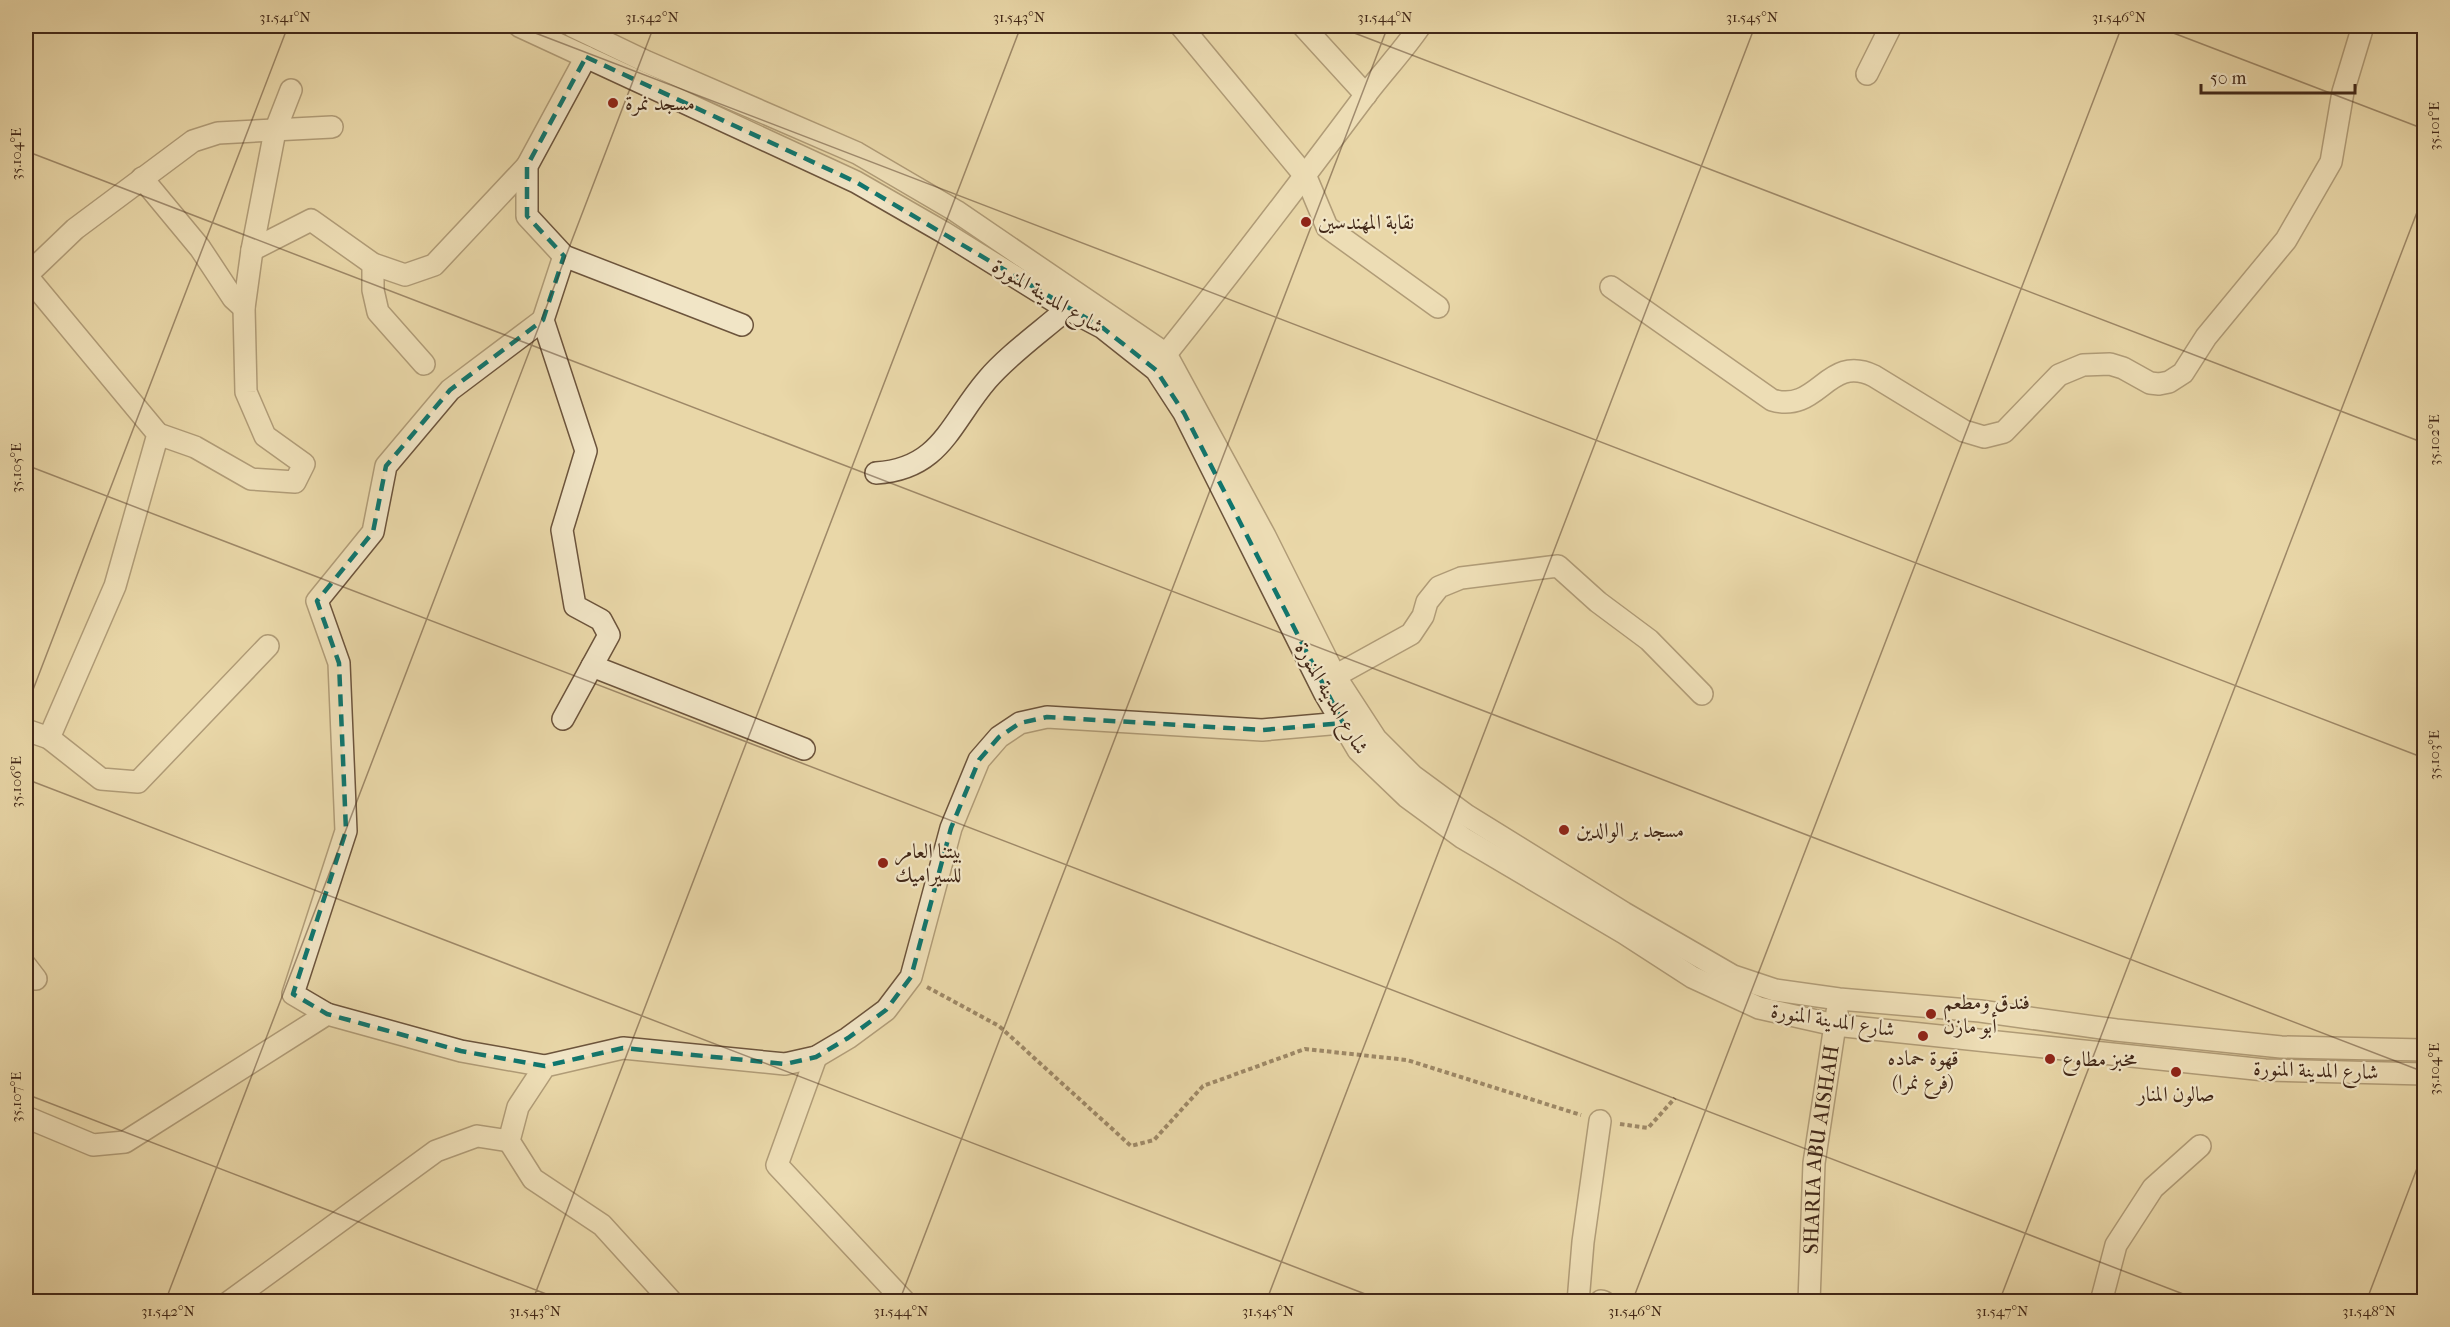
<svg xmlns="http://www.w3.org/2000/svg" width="2450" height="1327" viewBox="0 0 2450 1327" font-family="'IM FELL French Canon',Amiri,serif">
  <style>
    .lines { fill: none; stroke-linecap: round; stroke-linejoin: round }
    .minor-casing { stroke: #6c543c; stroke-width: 24 }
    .path { stroke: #422818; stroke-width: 4; stroke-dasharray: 4.5 3; stroke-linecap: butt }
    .minor { stroke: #f1e5c6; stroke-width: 21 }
    .marked { fill: none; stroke: #0f766e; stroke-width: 4.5; stroke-dasharray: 12 8; stroke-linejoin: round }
    .ticks { fill: none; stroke: #422818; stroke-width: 1.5; stroke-opacity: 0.45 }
    .poi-dot { fill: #8f2418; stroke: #f1e5c6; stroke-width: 2 }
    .labels { text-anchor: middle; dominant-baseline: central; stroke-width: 4.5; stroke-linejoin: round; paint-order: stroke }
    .poi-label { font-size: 21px; fill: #422818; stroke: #f1e5c6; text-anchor: start }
    .street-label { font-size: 21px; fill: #422818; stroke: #f1e5c6 }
    .neatline { fill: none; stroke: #422818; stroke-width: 2 }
    .ticks-label { font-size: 15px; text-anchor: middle; fill: #422818 }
  </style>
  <rect width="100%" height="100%" fill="#e9d7a8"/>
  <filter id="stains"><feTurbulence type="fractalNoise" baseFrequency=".00333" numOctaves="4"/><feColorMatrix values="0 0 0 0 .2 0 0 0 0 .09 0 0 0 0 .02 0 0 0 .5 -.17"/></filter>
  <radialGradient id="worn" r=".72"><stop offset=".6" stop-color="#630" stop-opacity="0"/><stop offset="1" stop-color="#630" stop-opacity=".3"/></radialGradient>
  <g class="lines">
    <g class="minor-casing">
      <g id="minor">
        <polyline points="519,26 856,182 943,232 1067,309 1103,328 1156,370 1184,413 1325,694 1358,750 1407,797 1463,838 1624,933 1692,977 1759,1008 1835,1025 2265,1070 2424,1074"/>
        <polyline points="572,26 647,62 857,153 956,211 1166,354 1265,536 1335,676 1376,739 1413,776 1466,815 1624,913 1733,976 1775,990 1839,999 1980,1011 2116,1030 2281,1047 2424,1050"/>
        <polyline points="1181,26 1306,177 1327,227 1438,307"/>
        <polyline points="1303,26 1366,95"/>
        <polyline points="586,57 527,166 527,216 564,256 742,325"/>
        <polyline points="1867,74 1891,26"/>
        <polyline points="142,178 200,248 233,298 244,308"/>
        <polyline points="252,250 311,220 373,264 405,275 434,265 527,166"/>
        <polyline points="373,264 373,290 378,312 424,364"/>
        <polyline points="26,275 158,434 115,586 49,738"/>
        <polyline points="26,276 75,229 193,141 218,133 332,127"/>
        <path d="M 1611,287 L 1772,400 C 1819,414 1827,353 1874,376 L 1964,431 L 1984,437 L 2004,432 L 2059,375 L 2083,365 L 2110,364 L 2123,368 L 2150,383 L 2159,384 L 2169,382 L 2183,373 L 2206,337 L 2286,240 L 2331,162 L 2343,92 L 2363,26"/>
        <path d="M 1166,354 C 1234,269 1299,184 1364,97 C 1382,73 1403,51 1420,26"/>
        <polyline points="158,434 195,447 251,479 295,482 304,464 265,436 246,392 244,308 252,250 275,131 291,90"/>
        <path d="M 876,473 C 941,469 950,423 987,380 C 1008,355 1042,331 1067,309"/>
        <polyline points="592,666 804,749"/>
        <polyline points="1335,676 1411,634 1423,616 1427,602 1439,587 1461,578 1558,566 1598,602 1649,640 1702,694"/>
        <polyline points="563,719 609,635 601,620 575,606 562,530 586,451 543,320 564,256"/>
        <polyline points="26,730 49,738 101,779 138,782 268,646"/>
        <polyline points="26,966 36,979"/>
        <polyline points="327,1014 293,994 346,831 339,663 317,601 373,532 386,466 450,390 543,320"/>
        <polyline points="816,1057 777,1165 905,1302"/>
        <polyline points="26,1117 93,1145 125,1142 327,1014 461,1051 545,1066"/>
        <polyline points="1601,1301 1604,1302"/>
        <polyline points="229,1302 436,1151 477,1136 509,1141"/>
        <polyline points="672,1302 602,1225 533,1179 509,1141 518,1107 545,1066 623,1048 785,1064 816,1057 848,1038 886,1010 911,977 951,828 979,760 999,737 1020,723 1047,717 1262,730 1353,722"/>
        <polyline points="1578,1302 1583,1242 1600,1121"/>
        <path id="s1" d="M 1809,1302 L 1814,1163 L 1837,1012"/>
        <polyline points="2101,1302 2116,1245 2153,1188 2200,1146"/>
      </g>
    </g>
    <g class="path">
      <polyline points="927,987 999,1026 1131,1146 1154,1140 1203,1086 1305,1049 1407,1060 1581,1115"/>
      <polyline points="1620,1124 1648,1128 1675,1098"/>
    </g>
    <use href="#minor" class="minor"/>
  </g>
  <path d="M0 0H2450V1327H0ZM 586,57 L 856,182 L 1103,328 L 1156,370 L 1184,413 L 1343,723 L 1262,730 L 1047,717 L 1020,723 L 999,737 L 979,760 L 951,828 L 911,977 L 886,1010 L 848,1038 L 816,1057 L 785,1064 L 623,1048 L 545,1066 L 461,1051 L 327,1014 L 293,994 L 346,831 L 339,663 L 317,601 L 373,532 L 386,466 L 450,390 L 543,320 L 564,256 L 527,216 L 527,166 Z" fill="#e9d7a8" fill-opacity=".55" fill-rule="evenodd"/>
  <path class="marked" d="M 586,57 L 856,182 L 1103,328 L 1156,370 L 1184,413 L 1343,723 L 1262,730 L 1047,717 L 1020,723 L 999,737 L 979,760 L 951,828 L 911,977 L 886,1010 L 848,1038 L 816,1057 L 785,1064 L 623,1048 L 545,1066 L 461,1051 L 327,1014 L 293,994 L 346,831 L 339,663 L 317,601 L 373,532 L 386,466 L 450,390 L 543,320 L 564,256 L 527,216 L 527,166 Z"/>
  <path class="ticks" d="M 517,26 L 2424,758M 1336,26 L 2424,443M 2155,26 L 2424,129M 26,151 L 2424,1072M 26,465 L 2204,1302M 26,708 L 288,26M 26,779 L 1386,1302M 26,1094 L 567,1302M 165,1302 L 654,26M 532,1302 L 1021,26M 899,1302 L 1388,26M 1266,1302 L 1755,26M 1632,1302 L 2122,26M 1999,1302 L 2424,194M 2366,1302 L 2424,1150"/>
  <g class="poi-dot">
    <circle cx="613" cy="103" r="6"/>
    <circle cx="1306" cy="222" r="6"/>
    <circle cx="1564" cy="830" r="6"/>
    <circle cx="883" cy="863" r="6"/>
    <circle cx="1931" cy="1014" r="6"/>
    <circle cx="1923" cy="1036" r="6"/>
    <circle cx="2050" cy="1059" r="6"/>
    <circle cx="2176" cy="1072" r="6"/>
  </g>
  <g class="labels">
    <g class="poi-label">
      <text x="625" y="103">مسجد نمرة</text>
      <text x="1318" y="222">نقابة المهندسين</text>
      <text x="1576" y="830">مسجد بر الوالدين</text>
      <text x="895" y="851">بيتنا العامر<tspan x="895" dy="24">للسيراميك</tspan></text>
      <text x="1943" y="1002">فندق ومطعم<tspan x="1943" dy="24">أبو مازن</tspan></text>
      <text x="1923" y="1058" text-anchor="middle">قهوة حماده<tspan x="1923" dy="24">(فرع نمرا)</tspan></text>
      <text x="2062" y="1059">مخبز مطاوع</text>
      <text x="2176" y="1094" text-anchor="middle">صالون المنار</text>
    </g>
    <g class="street-label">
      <text transform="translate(1048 296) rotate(31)">شارع المدينة المنورة</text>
      <text transform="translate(1332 698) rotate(60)">شارع المدينة المنورة</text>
      <text transform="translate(1833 1020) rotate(9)">شارع المدينة المنورة</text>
      <text transform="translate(2316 1070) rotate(2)">شارع المدينة المنورة</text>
      <text stroke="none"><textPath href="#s1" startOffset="153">SHARIA ABU AISHAH</textPath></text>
    </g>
  </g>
  <rect width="2450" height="1327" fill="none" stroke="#e9d7a8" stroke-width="66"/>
  <path d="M2201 84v9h154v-9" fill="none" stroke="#422818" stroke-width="3"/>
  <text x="2210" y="84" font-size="18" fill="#422818" stroke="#f1e5c6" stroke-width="4.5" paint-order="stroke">50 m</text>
  <rect x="33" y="33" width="2384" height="1261" class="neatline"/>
  <g class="ticks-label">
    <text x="285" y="22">31.541°N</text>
    <text x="652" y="22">31.542°N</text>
    <text x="1019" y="22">31.543°N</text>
    <text x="1385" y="22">31.544°N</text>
    <text x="1752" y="22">31.545°N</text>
    <text x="2119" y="22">31.546°N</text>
    <text transform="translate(2434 126) rotate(-90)" y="5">35.101°E</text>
    <text transform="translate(16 154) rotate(-90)" y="5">35.104°E</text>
    <text transform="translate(2434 440) rotate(-90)" y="5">35.102°E</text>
    <text transform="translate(16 468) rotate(-90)" y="5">35.105°E</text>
    <text transform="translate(2434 755) rotate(-90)" y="5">35.103°E</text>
    <text transform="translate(16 782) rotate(-90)" y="5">35.106°E</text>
    <text transform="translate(2434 1069) rotate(-90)" y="5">35.104°E</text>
    <text transform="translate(16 1097) rotate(-90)" y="5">35.107°E</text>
    <text x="168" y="1316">31.542°N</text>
    <text x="535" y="1316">31.543°N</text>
    <text x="901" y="1316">31.544°N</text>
    <text x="1268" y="1316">31.545°N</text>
    <text x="1635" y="1316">31.546°N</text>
    <text x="2002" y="1316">31.547°N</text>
    <text x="2369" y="1316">31.548°N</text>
  </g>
  <rect width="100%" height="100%" filter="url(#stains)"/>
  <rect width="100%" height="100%" fill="url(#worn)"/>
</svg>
